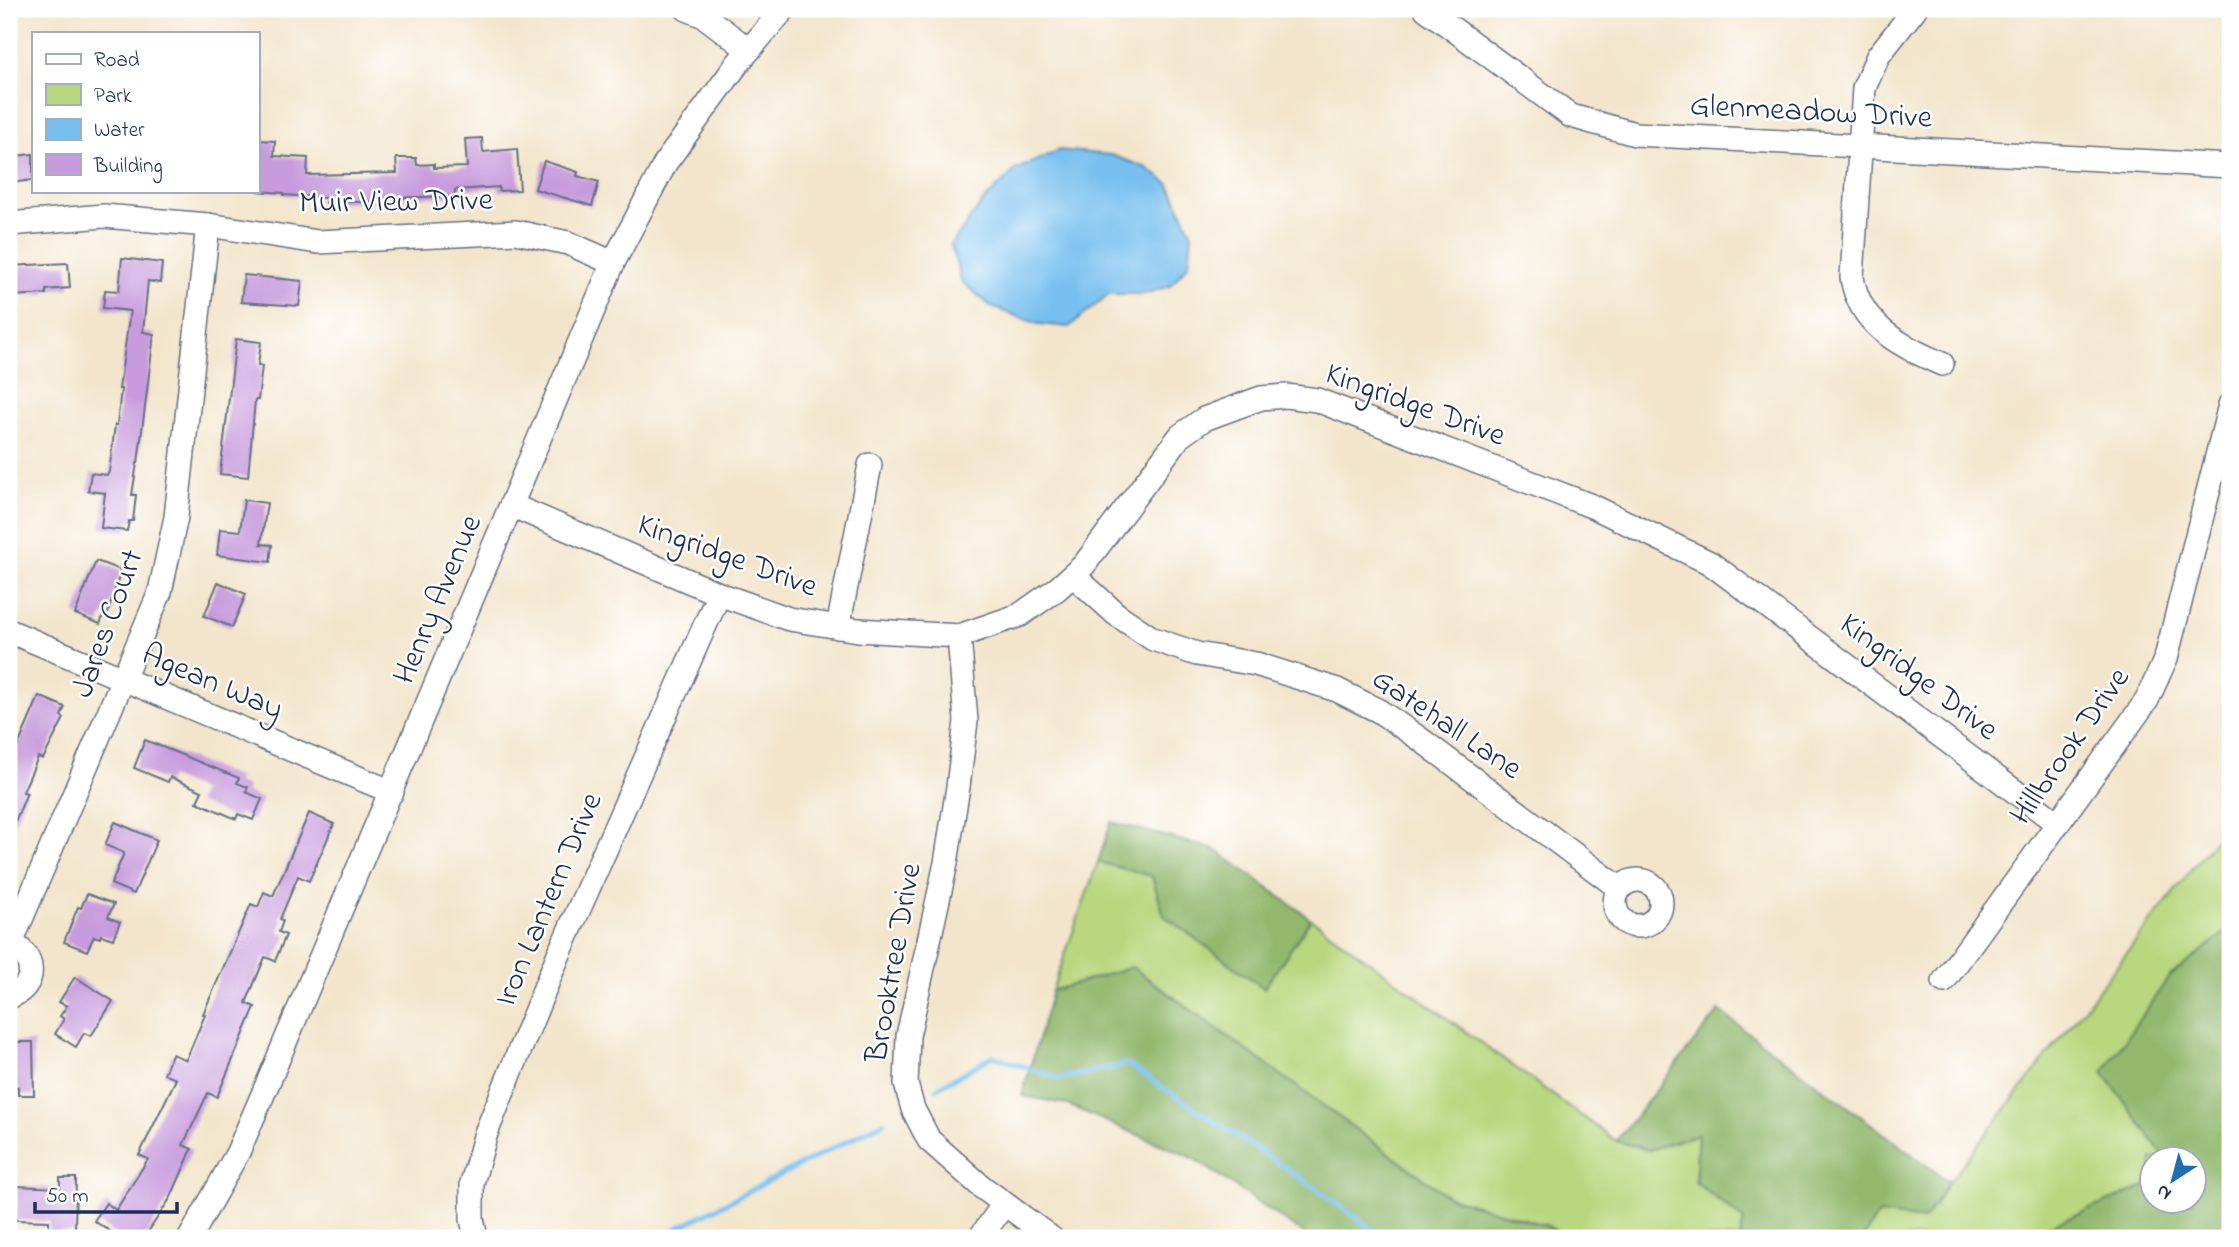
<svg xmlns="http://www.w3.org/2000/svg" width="2239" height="1247" viewBox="0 0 2239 1247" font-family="'Indie Flower',sans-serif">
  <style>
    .green { fill: #b8d77e; stroke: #6a836e; stroke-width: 2 }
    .forest { fill: #92b86d; stroke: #567466; stroke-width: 2 }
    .water { fill: #76bfef; stroke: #4877a6; stroke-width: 2 }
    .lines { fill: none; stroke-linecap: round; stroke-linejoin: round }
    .stream { stroke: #76bfef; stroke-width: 5 }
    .building { fill: #c79bdd }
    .minor-casing { stroke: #666f84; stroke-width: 26 }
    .minor { stroke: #fff; stroke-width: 23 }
    .labels { text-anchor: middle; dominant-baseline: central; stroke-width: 5; stroke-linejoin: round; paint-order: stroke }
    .street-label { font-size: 32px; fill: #1b2f5e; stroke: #fff }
  </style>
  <rect width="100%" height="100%" fill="#fff"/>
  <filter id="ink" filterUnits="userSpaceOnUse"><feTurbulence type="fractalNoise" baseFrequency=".0143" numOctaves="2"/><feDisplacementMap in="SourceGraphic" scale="14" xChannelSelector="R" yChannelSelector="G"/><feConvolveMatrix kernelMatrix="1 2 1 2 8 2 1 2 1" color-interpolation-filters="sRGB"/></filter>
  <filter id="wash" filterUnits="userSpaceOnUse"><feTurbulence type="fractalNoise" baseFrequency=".00686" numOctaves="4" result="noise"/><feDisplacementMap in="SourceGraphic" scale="28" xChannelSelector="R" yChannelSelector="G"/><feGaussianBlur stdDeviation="1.57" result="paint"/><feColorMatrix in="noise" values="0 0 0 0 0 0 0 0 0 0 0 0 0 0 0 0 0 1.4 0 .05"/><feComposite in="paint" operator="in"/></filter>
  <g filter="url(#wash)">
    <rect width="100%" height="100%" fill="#f2e5cb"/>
    <g class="green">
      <polygon points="2230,811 2230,929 2169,977 2103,1072 2166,1159 2152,1160 2151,1184 2032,1233 2028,1238 1863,1238 1878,1214 1924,1220 1949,1182 2223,829"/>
      <polygon points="1098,862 1152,876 1165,916 1264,988 1311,919 1616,1141 1649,1150 1698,1134 1695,1182 1744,1220 1740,1238 1569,1238 1546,1225 1449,1197 1132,967 1052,991"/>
    </g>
    <g class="forest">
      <polygon points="1111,822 1214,849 1311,919 1264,988 1164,916 1152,876 1098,862"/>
      <polygon points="2230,929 2230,1238 2028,1238 2032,1233 2151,1184 2152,1202 2194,1202 2194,1160 2166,1159 2103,1072 2169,977"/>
      <polygon points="1132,967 1449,1197 1546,1226 1569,1238 1310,1238 1193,1158 1065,1104 1022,1096 1052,991"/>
      <polygon points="1719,1011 1949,1182 1924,1220 1878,1214 1863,1238 1740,1238 1744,1220 1695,1182 1698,1134 1649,1150 1616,1141"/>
    </g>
    <polygon class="water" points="1059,150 1111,155 1145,167 1169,184 1192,234 1189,264 1170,286 1145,294 1109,294 1069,327 1038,324 992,307 961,281 951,245 981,204 1015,170"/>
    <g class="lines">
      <g class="stream">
        <polyline points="937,1088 993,1056 1060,1079 1127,1064 1298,1176 1384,1238"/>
        <polyline points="658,1238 884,1122"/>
      </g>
    </g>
    <g id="blocks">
      <g class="building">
        <polygon points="482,138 483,152 517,149 520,190 499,191 499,187 455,190 455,196 385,198 385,201 326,203 326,198 284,195 284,193 257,191 258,140 275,141 274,156 308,158 307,175 397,173 396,158 416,158 417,165 434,164 434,168 467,167 465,139"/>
        <polygon points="33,154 33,180 9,183 9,157"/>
        <polygon points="544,161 578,172 577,176 599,182 592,206 535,189"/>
        <polygon points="122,258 162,263 160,283 148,281 143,332 154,334 138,463 137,463 132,495 136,495 133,521 129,521 127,531 101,528 105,493 88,491 91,473 107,475 109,472 115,425 117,425 121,389 119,389 130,311 103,308 105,290 119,291"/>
        <polygon points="68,263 70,288 46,290 46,294 11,296 9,266"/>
        <polygon points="244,275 302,281 299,306 241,302"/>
        <polygon points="236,339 261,342 258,365 262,366 258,400 255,400 248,477 220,474"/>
        <polygon points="244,500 267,503 261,544 272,545 270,562 217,555 220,529 240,531"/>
        <polygon points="96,561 121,570 107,616 104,614 100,624 75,614"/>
        <polygon points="218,582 246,594 232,627 204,616"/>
        <polygon points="39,696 65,707 61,716 64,718 43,759 38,757 23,792 27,793 9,836 9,767"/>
        <polygon points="145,740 239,778 237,783 248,787 246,792 262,799 253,820 238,814 236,819 197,802 202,791 170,777 168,782 134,768"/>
        <polygon points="309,813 334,824 309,881 298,876 280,919 283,921 279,932 286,935 275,961 265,957 246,1003 255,1007 217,1097 208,1093 183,1145 192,1149 171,1197 144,1238 121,1238 94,1221 106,1203 116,1210 148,1159 139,1155 176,1079 164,1074 172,1054 186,1060 205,1015 203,1014 251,904 258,907 264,892 273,896"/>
        <polygon points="115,822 157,840 134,894 111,884 124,853 105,845"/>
        <polygon points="87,894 114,904 108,917 120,922 113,939 101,935 100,938 94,936 87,951 64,942 78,907 81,908"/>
        <polygon points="75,977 113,1001 91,1036 84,1033 76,1047 55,1034 64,1019 60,1016 67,1006 59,1002"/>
        <polygon points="9,1042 33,1042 34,1095 18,1095 18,1087 9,1087"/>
        <polygon points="60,1178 76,1178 75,1232 49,1232 49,1221 16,1220 16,1186 60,1188"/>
      </g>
    </g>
  </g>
  <g filter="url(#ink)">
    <use href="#blocks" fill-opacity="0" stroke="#666f84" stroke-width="2"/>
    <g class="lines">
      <g class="minor-casing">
        <g id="minor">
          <polyline points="687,9 704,16 749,50"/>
          <polyline points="1426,9 1571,116 1635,134 2230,166"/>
          <path d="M 1915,9 L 1878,56 L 1864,88 L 1852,277 C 1859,325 1900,346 1942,364"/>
          <polyline points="9,224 104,216 208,225 318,242 516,232 568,243 613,263"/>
          <polyline points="513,506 719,594 789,619 858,630 959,636 1020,615 1057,589 1084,565 1180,436 1204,419 1261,398 1286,396 1317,400 1594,507 1710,563 2057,823"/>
          <polyline points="1073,575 1116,614 1153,639 1197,654 1256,664 1337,690 1379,711 1420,739 1619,888"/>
          <polyline points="838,627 870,465"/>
          <polyline points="9,631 392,792"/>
          <polyline points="959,636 966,721 958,787 946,863 908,1036 906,1084 913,1109 929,1140 982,1187 1051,1238"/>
          <circle cx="1638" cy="903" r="23"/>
          <path d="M 9,942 C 36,954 39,986 9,997"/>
          <polyline points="11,943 160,592 176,517 208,225"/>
          <polyline points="1944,981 2147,700 2166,658 2230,405"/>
          <polyline points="190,1238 238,1152 270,1078 613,263 666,162 738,63 784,9"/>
          <polyline points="476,1238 472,1219 472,1183 486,1133 558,956 719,594"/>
          <polyline points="980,1238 1004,1204"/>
        </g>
      </g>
      <use href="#minor" class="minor"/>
    </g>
  </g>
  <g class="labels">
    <g class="street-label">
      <text transform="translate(1811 113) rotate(3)">Glenmeadow Drive</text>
      <text transform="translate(396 203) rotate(-1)">Muir View Drive</text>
      <text transform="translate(1415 406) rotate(20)">Kingridge Drive</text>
      <text transform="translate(727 557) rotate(20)">Kingridge Drive</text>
      <text transform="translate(439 600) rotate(-67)">Henry Avenue</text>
      <text transform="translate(109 624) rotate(-70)">Jares Court</text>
      <text transform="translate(1918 678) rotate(37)">Kingridge Drive</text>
      <text transform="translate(212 683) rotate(23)">Agean Way</text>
      <text transform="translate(1446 725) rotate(34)">Gatehall Lane</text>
      <text transform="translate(2071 747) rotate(-55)">Hillbrook Drive</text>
      <text transform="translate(550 900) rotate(-67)">Iron Lantern Drive</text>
      <text transform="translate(895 963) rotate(-80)">Brooktree Drive</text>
    </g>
  </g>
  <rect width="2239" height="1247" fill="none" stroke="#fff" stroke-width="35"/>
  <rect x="32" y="32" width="228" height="161" fill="#ffffff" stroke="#a4acbf" stroke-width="2"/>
  <rect x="46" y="54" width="35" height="10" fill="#ffffff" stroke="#a4acbf" stroke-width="2"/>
  <text x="94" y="66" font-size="21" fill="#1b2f5e">Road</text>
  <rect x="46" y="84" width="35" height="21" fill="#b8d77e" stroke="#a4acbf" stroke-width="2"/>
  <text x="94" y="102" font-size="21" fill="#1b2f5e">Park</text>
  <rect x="46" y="119" width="35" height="21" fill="#76bfef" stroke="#a4acbf" stroke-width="2"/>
  <text x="94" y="136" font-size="21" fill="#1b2f5e">Water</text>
  <rect x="46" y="154" width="35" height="21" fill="#c79bdd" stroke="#a4acbf" stroke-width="2"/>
  <text x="94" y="172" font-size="21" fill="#1b2f5e">Building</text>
  <g transform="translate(2173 1180) rotate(216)"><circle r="33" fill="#ffffff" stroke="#a4acbf" stroke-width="2"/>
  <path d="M0-5L12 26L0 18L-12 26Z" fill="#1f6fb2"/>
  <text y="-10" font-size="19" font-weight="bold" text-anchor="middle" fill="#1b2f5e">N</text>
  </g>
  <path d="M35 1202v10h142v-10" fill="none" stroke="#1b2f5e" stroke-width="3.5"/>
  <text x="46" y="1202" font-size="21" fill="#1b2f5e" stroke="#ffffff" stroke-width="5" paint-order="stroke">50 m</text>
</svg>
